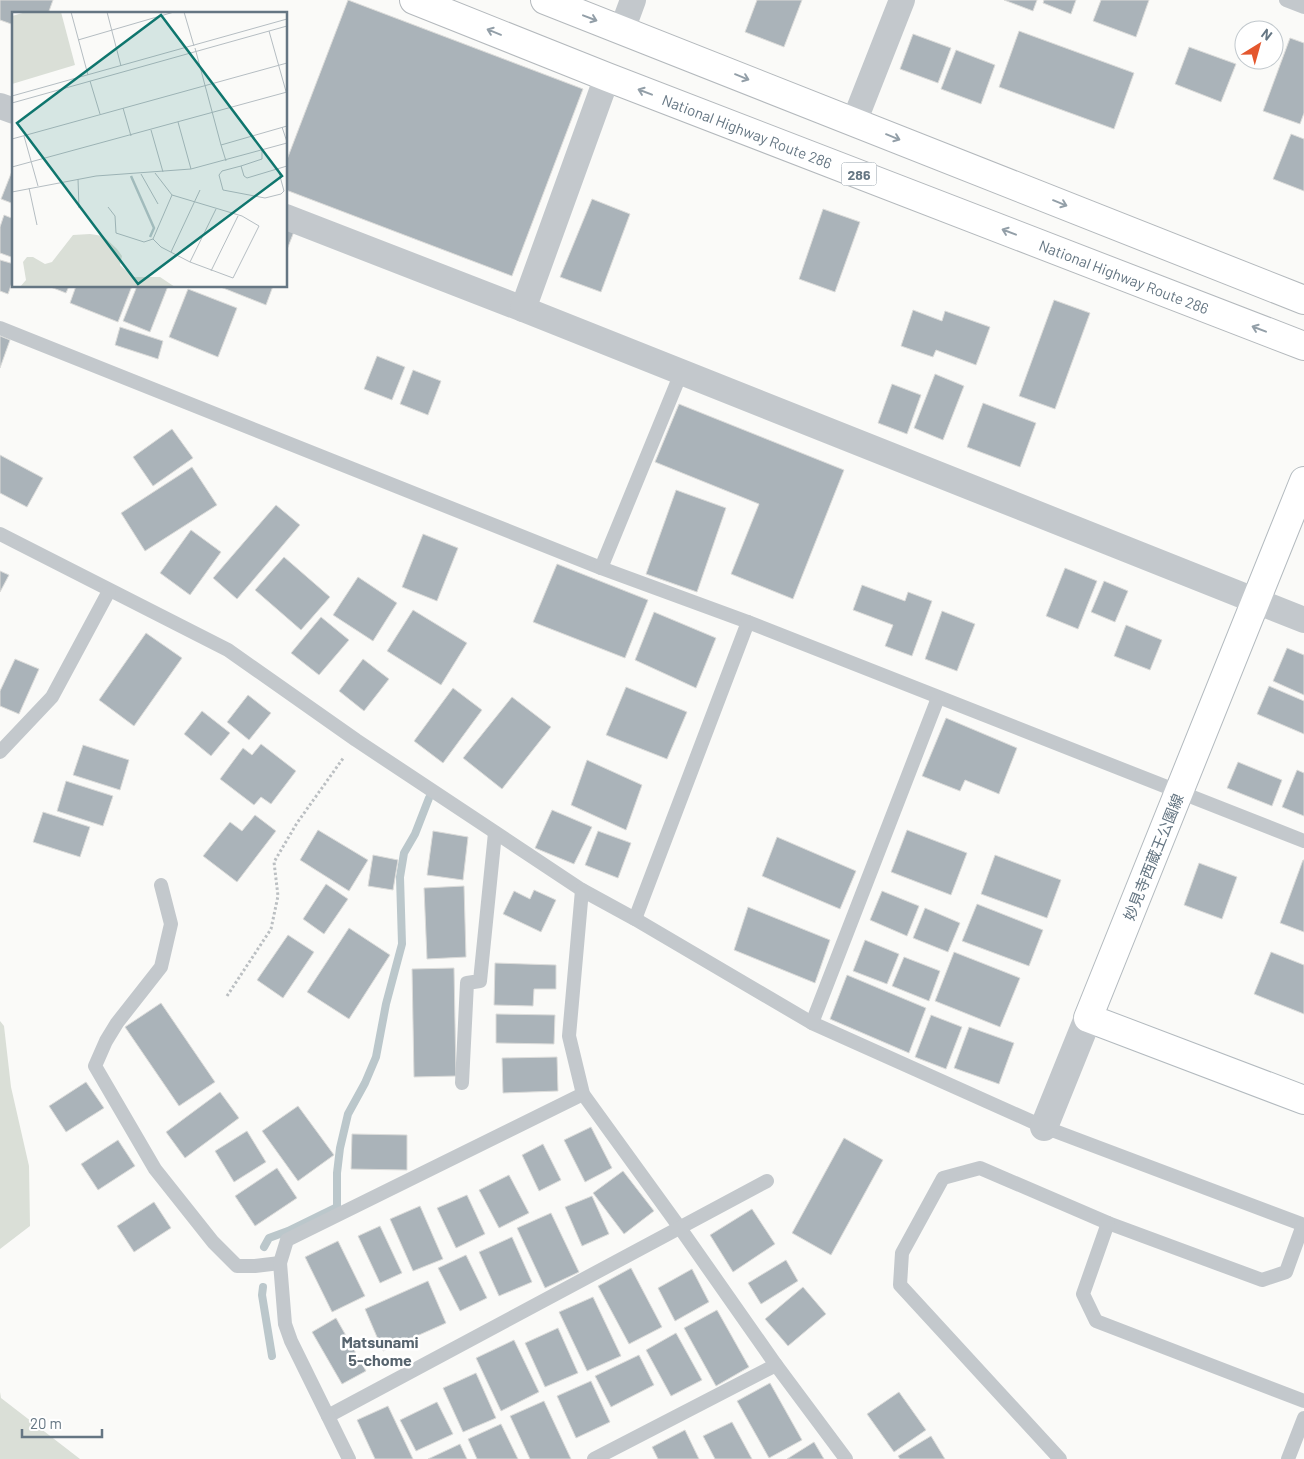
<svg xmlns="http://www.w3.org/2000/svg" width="1304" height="1459" viewBox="0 0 1304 1459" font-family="Barlow,'Noto Sans JP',sans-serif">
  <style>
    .green { fill: #dadfd7 }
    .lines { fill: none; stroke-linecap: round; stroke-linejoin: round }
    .stream { stroke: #bbc7cb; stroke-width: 8 }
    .building { fill: #aab3b9; stroke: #dcdcda }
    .secondary-casing { stroke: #b3babf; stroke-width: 30 }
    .trunk-casing { stroke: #b4b9bd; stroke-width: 30 }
    .path { stroke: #bbbfc2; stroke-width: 3; stroke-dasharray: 2.5 2.5; stroke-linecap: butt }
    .service { stroke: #c3c8cc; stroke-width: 14 }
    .minor { stroke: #c3c8cc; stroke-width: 26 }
    .tertiary { stroke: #c3c8cc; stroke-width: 28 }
    .secondary { stroke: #fff; stroke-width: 28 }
    .trunk { stroke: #fff; stroke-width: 28 }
    .oneway { stroke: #939fa8 }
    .labels { text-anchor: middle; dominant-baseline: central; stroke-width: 5; stroke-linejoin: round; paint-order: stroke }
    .shield { fill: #fff; stroke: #939fa8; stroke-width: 1 }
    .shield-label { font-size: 14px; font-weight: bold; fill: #657683 }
    .street-label { font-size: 15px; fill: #657683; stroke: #fff }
    .neighbourhood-label { font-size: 16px; font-weight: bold; fill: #57646e; stroke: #fff }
    .inset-river { fill: none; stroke: #bbc7cb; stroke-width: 2.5 }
    .inset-road { fill: none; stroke: #b5bdc2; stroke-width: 1 }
    .view { fill: #0f766e; fill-opacity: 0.15; stroke: #0f766e; stroke-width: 2.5 }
    .inset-edge { fill: none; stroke: #657683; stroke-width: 2.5 }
  </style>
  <rect width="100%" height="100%" fill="#fafaf8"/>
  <g class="green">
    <polygon points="0,1021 4,1026 11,1087 29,1166 30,1226 0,1249"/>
    <polygon points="0,1392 1,1398 80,1459 0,1459"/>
  </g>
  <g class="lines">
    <g class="stream">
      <polyline points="264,1247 269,1238 288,1231 337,1207 337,1173 340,1148 348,1114 365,1083 376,1057 386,1004 402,944 400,877 404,853 415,834 429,798"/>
      <polyline points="263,1287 262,1295 272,1356"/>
    </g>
  </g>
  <g class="building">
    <polygon points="0,0 53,0 48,14 14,14 14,25 0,20"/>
    <polygon points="348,0 583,89 512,276 286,190 286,162"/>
    <polygon points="757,0 802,0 784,47 745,32"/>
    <polygon points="1004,0 1037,0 1033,11"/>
    <polygon points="1044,0 1076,0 1071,14 1043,3"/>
    <polygon points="1101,0 1149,0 1136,37 1093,21"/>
    <polygon points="1019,31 1134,73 1114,129 999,87"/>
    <polygon points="913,34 951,48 938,83 900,69"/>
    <polygon points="1290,38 1304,43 1304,113 1300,124 1263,111"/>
    <polygon points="1189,47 1236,64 1221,102 1175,84"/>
    <polygon points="956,50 995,65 981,104 941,89"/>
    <polygon points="1291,134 1304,139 1304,191 1273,179"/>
    <polygon points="14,166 14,204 1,199"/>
    <polygon points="592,199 630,214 601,292 560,277"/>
    <polygon points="823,209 860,222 835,292 799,279"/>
    <polygon points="4,215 14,219 14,258 0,253 0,227"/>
    <polygon points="286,220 297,224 286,252"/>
    <polygon points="0,260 14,264 14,277 8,294 0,291"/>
    <polygon points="48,286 69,286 66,293"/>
    <polygon points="76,286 132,286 118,322 70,303"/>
    <polygon points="137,286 168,286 150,332 123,321"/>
    <polygon points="218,286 273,286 266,305"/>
    <polygon points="188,289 237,308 218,357 169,337"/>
    <polygon points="1054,300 1090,313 1055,409 1019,396"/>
    <polygon points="913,310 942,321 945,311 990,327 976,365 936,350 933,357 901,346"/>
    <polygon points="120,327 163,341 158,359 115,345"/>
    <polygon points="0,336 10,340 0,368"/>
    <polygon points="377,356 405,367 392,400 364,389"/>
    <polygon points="413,370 441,381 428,415 400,404"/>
    <polygon points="935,374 964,386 943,440 914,428"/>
    <polygon points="892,384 921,395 907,434 878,423"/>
    <polygon points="983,403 1036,423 1020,467 967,447"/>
    <polygon points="679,404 844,470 793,599 731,574 759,504 655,462"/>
    <polygon points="172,429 193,458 153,486 133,457"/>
    <polygon points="0,455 43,478 27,507 0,493"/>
    <polygon points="192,467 217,505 145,551 121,513"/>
    <polygon points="676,490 726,508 697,592 646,574"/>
    <polygon points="276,505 300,525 237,599 213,578"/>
    <polygon points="191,530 221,552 190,595 160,573"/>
    <polygon points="423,534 458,548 437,601 402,587"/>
    <polygon points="284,557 330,597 301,630 255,590"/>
    <polygon points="557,564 648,600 625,658 533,622"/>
    <polygon points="1065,568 1097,581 1078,629 1046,616"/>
    <polygon points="0,571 9,575 0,592"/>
    <polygon points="358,577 397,603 373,641 333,615"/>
    <polygon points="1104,581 1128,591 1115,622 1091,612"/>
    <polygon points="862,585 905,601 908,592 932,601 912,656 885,646 893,625 853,610"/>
    <polygon points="413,610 467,643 441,685 387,651"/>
    <polygon points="942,611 975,624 957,671 925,659"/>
    <polygon points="654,612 716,638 696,688 635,660"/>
    <polygon points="321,617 349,640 319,675 291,653"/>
    <polygon points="1126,625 1162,640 1150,670 1114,656"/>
    <polygon points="146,633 182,658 134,726 99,700"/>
    <polygon points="1287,648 1304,655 1304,695 1273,681"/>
    <polygon points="15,659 39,669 19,714 0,706 0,691"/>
    <polygon points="363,659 389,679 364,711 339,691"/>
    <polygon points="1269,686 1304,701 1304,734 1257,714"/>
    <polygon points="626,687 687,712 667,759 606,735"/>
    <polygon points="453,688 482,710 443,763 414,741"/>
    <polygon points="248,695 271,713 249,740 227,722"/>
    <polygon points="512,697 551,727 502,789 463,758"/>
    <polygon points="202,711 230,733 211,756 184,734"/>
    <polygon points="946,718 1017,748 999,794 965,780 960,791 922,776"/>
    <polygon points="261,744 296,771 271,804 261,797 254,805 220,779 243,748 252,755"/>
    <polygon points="83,745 129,760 120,790 73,775"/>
    <polygon points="587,760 642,785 626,830 571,805"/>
    <polygon points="1238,762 1282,780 1272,806 1227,788"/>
    <polygon points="1297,770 1304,773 1304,816 1282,807"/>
    <polygon points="66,781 113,796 103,826 57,811"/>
    <polygon points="552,810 592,827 574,864 535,848"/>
    <polygon points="43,812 90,827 80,857 33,842"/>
    <polygon points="255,815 276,831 237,882 203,856 230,822 242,831"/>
    <polygon points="318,830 368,860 349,891 300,860"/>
    <polygon points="907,830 967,853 951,895 891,872"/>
    <polygon points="433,831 468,837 463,880 427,875"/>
    <polygon points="598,831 631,843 618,878 585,865"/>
    <polygon points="777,837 856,871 840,909 762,876"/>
    <polygon points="373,855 398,860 393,890 368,886"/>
    <polygon points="995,855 1061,880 1047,918 981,894"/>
    <polygon points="1303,860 1304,860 1304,932 1280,923"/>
    <polygon points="1199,863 1237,877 1222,919 1184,905"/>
    <polygon points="326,884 348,899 324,934 303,919"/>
    <polygon points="464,886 466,957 427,959 424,888"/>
    <polygon points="534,890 556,900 541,932 503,914 514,891 530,899"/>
    <polygon points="882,891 919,906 907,936 870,920"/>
    <polygon points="977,904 1043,930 1029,966 962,941"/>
    <polygon points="748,907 830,940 815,983 734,950"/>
    <polygon points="925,908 960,923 948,952 913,938"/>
    <polygon points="349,928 390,955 349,1019 307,992"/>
    <polygon points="288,935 314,952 283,998 257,980"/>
    <polygon points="865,940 899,954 887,984 853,971"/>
    <polygon points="954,952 1020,978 1000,1027 935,1001"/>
    <polygon points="1271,952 1304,965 1304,1014 1254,994"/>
    <polygon points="904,957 940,971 929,1001 892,986"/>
    <polygon points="495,963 556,965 556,989 534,989 533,1006 494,1005"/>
    <polygon points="454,968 456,1076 414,1077 412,969"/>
    <polygon points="847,975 926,1008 909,1053 830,1019"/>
    <polygon points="161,1003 215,1082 179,1106 125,1027"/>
    <polygon points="496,1014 555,1015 554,1044 496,1043"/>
    <polygon points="931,1015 962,1027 946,1069 915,1057"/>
    <polygon points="969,1027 1014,1043 999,1084 954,1068"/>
    <polygon points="557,1057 558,1091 503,1093 502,1058"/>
    <polygon points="86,1082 104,1108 66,1132 49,1106"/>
    <polygon points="220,1092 239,1118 185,1158 166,1132"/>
    <polygon points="298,1106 334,1155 298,1181 262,1131"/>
    <polygon points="591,1127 612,1168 585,1182 564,1140"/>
    <polygon points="247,1131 266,1162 234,1182 215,1151"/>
    <polygon points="352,1134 407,1135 407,1170 351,1169"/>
    <polygon points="844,1138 883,1160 831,1255 792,1233"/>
    <polygon points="118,1140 135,1166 98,1190 81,1164"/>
    <polygon points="543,1144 561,1180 539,1191 522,1155"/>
    <polygon points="277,1168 297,1198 255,1226 235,1196"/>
    <polygon points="623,1171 654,1211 624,1234 593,1193"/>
    <polygon points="509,1175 529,1213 499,1228 479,1190"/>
    <polygon points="467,1195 485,1234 456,1248 437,1208"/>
    <polygon points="592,1196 609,1234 582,1246 565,1207"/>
    <polygon points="154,1202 171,1228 134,1252 117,1226"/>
    <polygon points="420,1206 443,1259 413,1271 390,1219"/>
    <polygon points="752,1209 775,1244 733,1272 710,1235"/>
    <polygon points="551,1213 579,1272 545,1288 517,1228"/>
    <polygon points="380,1226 402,1273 380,1283 358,1236"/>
    <polygon points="512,1237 532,1282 499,1296 479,1252"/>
    <polygon points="338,1241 365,1296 332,1312 305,1257"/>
    <polygon points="466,1255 487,1298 460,1311 438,1268"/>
    <polygon points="786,1260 798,1281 761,1304 748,1283"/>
    <polygon points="631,1268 662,1327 629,1344 598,1286"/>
    <polygon points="692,1269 709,1302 675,1321 658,1288"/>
    <polygon points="428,1281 446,1323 383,1351 365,1309"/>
    <polygon points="803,1287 826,1314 788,1346 765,1319"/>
    <polygon points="593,1297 621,1356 587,1371 559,1312"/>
    <polygon points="717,1310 749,1367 716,1386 684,1328"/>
    <polygon points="336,1318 366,1371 342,1384 312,1332"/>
    <polygon points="558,1328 578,1373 545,1387 525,1343"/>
    <polygon points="676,1333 702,1380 671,1396 646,1350"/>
    <polygon points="514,1340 539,1392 501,1411 476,1358"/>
    <polygon points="639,1355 654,1385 611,1407 595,1376"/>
    <polygon points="476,1373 496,1418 463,1432 443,1388"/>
    <polygon points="591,1381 610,1422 576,1438 557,1396"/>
    <polygon points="770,1383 802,1440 769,1458 737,1401"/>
    <polygon points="899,1392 926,1430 894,1452 867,1414"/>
    <polygon points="544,1401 571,1459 530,1459 510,1416"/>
    <polygon points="437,1402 453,1434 416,1451 400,1420"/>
    <polygon points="388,1406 413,1459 375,1459 357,1420"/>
    <polygon points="732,1422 752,1459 715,1459 703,1436"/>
    <polygon points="501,1424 518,1459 477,1459 468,1439"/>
    <polygon points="685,1430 699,1459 658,1459 652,1447"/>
    <polygon points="931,1436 945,1459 900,1459 898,1456"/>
    <polygon points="814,1442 824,1459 787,1459"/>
    <polygon points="460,1444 467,1459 428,1459"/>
  </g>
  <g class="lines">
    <g class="secondary-casing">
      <polyline id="secondary" points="1304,481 1088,1018 1304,1100"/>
    </g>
    <g class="trunk-casing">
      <g id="trunk">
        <path id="s1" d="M 414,0 L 607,77 L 1304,346"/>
        <polyline points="545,0 1304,300"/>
      </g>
    </g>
    <polyline class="path" points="227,996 271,929 278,896 274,862 297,823 344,757"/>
    <g class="service">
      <polyline points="1286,0 1304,7"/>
      <polyline points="0,328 601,568 748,622 1304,841"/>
      <polyline points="0,534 228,650 356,740 582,890 635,919 812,1023 1044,1127 1304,1225"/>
      <polyline points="601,568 681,373"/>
      <polyline points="0,752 52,697 109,591"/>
      <polyline points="161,885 171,924 161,967 117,1023 106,1041 95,1066 155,1169 213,1242 237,1266 255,1266 280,1263"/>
      <polyline points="582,890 569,1036 583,1094 680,1228 776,1365 846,1459"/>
      <polyline points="635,919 748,622"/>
      <polyline points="812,1023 938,698"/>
      <polyline points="462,1083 467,983 480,981 495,833"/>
      <polyline points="1303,1225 1286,1272 1262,1280 1108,1223 1083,1294 1096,1321 1304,1401"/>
      <polyline points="328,1416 767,1181"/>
      <polyline points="349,1459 291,1341 285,1324 280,1263 287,1240 583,1094"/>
      <polyline points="594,1459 776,1365"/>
      <polyline points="1060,1459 900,1285 902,1253 943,1178 980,1168 1108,1223"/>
      <polyline points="1288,1459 1304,1418"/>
    </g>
    <g class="minor">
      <polyline points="622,30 633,0"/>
      <polyline points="0,106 14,111"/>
      <polyline points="854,122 902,0"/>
      <polyline points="286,217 523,309 1304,620"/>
      <polyline points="523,309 607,77"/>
    </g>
    <polyline class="tertiary" points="1044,1127 1088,1018"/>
    <use href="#secondary" class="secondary"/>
    <use href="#trunk" class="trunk"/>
  </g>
  <defs><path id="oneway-shaft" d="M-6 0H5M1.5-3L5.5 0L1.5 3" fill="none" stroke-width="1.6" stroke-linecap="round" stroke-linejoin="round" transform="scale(1.25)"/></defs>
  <g class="oneway">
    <use href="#oneway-shaft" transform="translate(590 18) rotate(21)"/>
    <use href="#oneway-shaft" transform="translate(494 32) rotate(-158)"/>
    <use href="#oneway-shaft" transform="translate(742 77) rotate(22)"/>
    <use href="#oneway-shaft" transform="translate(645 92) rotate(-159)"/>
    <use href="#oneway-shaft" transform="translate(893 137) rotate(22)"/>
    <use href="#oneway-shaft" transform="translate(1060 203) rotate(22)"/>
    <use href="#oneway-shaft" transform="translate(1009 232) rotate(-159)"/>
    <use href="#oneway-shaft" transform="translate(1259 329) rotate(-159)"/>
  </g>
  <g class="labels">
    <rect class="shield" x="841.5" y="162.5" width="35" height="23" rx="4"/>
    <g class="shield-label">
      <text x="859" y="174">286</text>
    </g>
    <g class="street-label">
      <text stroke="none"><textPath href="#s1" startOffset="358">National Highway Route 286</textPath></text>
      <text stroke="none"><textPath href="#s1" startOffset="762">National Highway Route 286</textPath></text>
      <text transform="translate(1153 857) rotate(-68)">妙見寺西蔵王公園線</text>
    </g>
    <g class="neighbourhood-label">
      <text x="380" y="1341">Matsunami<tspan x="380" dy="18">5-chome</tspan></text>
    </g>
  </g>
  <g transform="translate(12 12)">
    <rect width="275" height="275" fill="#fafaf8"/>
    <path d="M 14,0 L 49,0 L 63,53 L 0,72 L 0,4 ZM 78,222 L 91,224 L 105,237 L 110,244 L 108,253 L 121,265 L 148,265 L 163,275 L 8,275 L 14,268 L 11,250 L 15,245 L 21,245 L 33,252 L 40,250 L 61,223 Z" fill="#dadfd7"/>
    <path class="inset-river" d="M 119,164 L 142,216 L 138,225"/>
    <path class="inset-road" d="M 59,0 L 76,63M 95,0 L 109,54M 172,0 L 182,34M 257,19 L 275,83M 66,28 L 162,0M 183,36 L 209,133 L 275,114M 78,69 L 88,102M 0,84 L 275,7M 0,91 L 275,14M 111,96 L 119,124M 166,110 L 179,157M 270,115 L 275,130M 139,118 L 151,160M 12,124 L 26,174M 0,127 L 275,51M 209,133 L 214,149M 250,138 L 250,147 L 229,154 L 232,164 L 235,166 L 275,154M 229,154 L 210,159 L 207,163 L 211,178 L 253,186 L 269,182 L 272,179 L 266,157M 0,155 L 275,80M 143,161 L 160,183 L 230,204 L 247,214 L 221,266 L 178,250 L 149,235 L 141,227 L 160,183M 129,162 L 146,192M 66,167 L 67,196M 17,176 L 25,213M 0,180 L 84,164 L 179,157 L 275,131M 96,195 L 103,204 L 104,221 L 132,230 L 141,227M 159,240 L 188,178M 178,250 L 204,197M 199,259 L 226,204"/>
    <path class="view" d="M 149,3 L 270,164 L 126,272 L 5,111 Z"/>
    <rect width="275" height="275" class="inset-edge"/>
  </g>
  <g transform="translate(1259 45) rotate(37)"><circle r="24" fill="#ffffff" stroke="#c1c8cd"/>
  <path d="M0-4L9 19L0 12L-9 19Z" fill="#e4572e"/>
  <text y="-8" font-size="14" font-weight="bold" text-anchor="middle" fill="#657683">N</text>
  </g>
  <path d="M22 1429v8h80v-8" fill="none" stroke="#657683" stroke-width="2.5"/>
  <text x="30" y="1429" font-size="15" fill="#657683" stroke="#ffffff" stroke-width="4" paint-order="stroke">20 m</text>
</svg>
